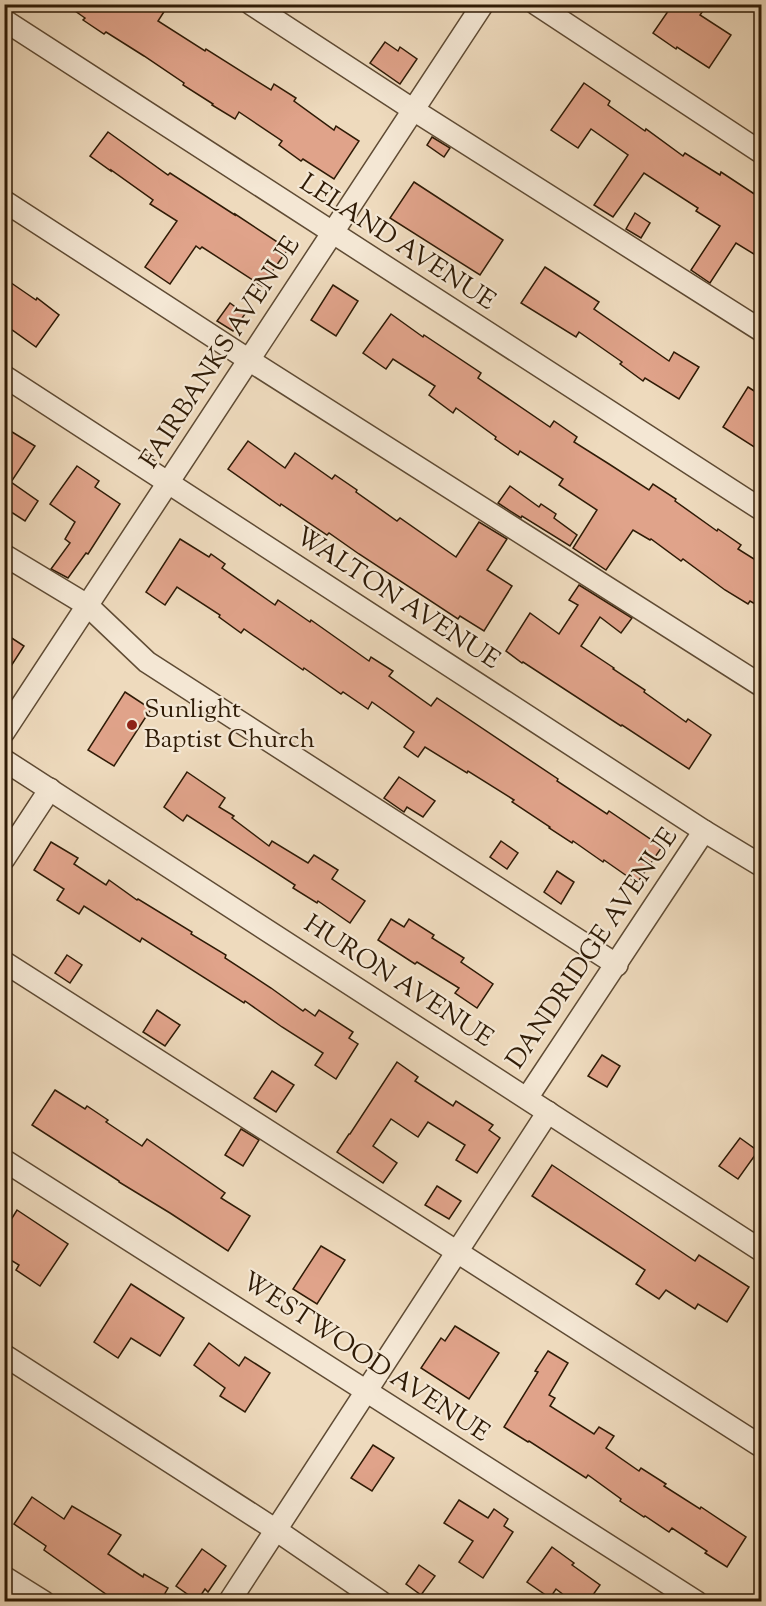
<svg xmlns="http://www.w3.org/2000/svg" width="766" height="1606" viewBox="0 0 766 1606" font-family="'Sorts Mill Goudy',serif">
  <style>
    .building { fill: #e0a38a; stroke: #2f1b06; stroke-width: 1.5 }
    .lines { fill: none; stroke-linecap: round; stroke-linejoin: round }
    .minor-casing { stroke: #5f4b34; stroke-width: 24 }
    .minor { stroke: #f4e7d4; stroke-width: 21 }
    .poi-dot { fill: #8f2418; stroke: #f4e7d4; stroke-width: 2 }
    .labels { text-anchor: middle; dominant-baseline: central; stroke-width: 4.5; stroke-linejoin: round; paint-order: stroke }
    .street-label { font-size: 26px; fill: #2f1b06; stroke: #f4e7d4 }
    .poi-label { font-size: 26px; fill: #2f1b06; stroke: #f4e7d4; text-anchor: start }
  </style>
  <rect width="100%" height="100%" fill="#eedabd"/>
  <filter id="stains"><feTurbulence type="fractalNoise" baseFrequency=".00333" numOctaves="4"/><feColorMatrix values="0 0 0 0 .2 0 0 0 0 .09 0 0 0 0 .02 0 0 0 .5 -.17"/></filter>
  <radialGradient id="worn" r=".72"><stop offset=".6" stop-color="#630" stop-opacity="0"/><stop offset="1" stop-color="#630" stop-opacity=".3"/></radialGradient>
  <g class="building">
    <polygon points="65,4 169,4 158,21 205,51 206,49 271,90 274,84 296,98 294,101 334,130 336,126 359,141 334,179 303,159 301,161 279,145 282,141 239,112 235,119 212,105 213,104 183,85 184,83 144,56 106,32 104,34 83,20 85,18"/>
    <polygon points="673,4 694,4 703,11 700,15 731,35 709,68 677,47 676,49 653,33"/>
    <polygon points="385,42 398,51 400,47 417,59 400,84 370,63"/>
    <polygon points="584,83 610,101 608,105 645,131 646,129 683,156 685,153 720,175 721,172 762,199 762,259 736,243 710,283 691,270 720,226 696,211 698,208 644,173 613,217 594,205 628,155 591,129 578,148 551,130"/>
    <polygon points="108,132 168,175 170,173 235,215 235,214 288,249 262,286 202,247 200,249 196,246 170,284 145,267 177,221 150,204 153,200 111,170 111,171 90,156"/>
    <polygon points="432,137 450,148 444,157 427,145"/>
    <polygon points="414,182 503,240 480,275 390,218"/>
    <polygon points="635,213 650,223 641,238 626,229"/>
    <polygon points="545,267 599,302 594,309 669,361 674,352 699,367 679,399 645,378 643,381 620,364 622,362 579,332 576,337 521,303"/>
    <polygon points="4,278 36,300 37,298 59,315 36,347 4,324"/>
    <polygon points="333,285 358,301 336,336 311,320"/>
    <polygon points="230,303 245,314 233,331 217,321"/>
    <polygon points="391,314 423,337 424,335 481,373 478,378 550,427 554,421 577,437 574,442 609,464 649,490 653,484 676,499 675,501 717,531 718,529 741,545 738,549 762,564 762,608 750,601 748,604 725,590 683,559 681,561 651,539 650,540 633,530 606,570 573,548 597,510 559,485 563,479 520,451 518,455 495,439 496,437 456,408 453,413 429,395 435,386 393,359 386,369 363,353"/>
    <polygon points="748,387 762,396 762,452 723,427"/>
    <polygon points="4,427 35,446 11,482 38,501 25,521 5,508"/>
    <polygon points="248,441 285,468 295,453 332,479 335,475 357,490 356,492 397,521 400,518 456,557 479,522 507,539 487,570 512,586 484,631 460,616 458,619 359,554 329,533 327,535 281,504 280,506 228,469"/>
    <polygon points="77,466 99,481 95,487 120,504 88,554 86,553 68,578 51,569 70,543 65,539 75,522 50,504"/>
    <polygon points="510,486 539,507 541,504 556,514 554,518 577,535 570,546 522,516 521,518 498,503"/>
    <polygon points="180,539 209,557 211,554 225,564 222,568 275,605 278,600 310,622 311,620 369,661 371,657 393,671 389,676 431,706 437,698 558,779 557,781 607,814 609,811 662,847 637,883 604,860 603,862 573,841 572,843 549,828 550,827 512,802 514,800 468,771 467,773 425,747 418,757 404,747 414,732 372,702 368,709 343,692 341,694 304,668 303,670 244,629 241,633 219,617 220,615 177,587 165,605 146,592"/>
    <polygon points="579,585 632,618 621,633 600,617 581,646 614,668 613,669 645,690 644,692 686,722 688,719 711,735 689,769 622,725 621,726 523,662 522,663 506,651 530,613 559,634 578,605 569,600"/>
    <polygon points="4,633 24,646 4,677"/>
    <polygon points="125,692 151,709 114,766 88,750"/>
    <polygon points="187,772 225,798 219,807 234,816 232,818 269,846 272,841 308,863 314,855 338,870 332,879 365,901 350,923 318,901 317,903 293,888 295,885 187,815 183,821 164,807"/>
    <polygon points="399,777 435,801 423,817 407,807 404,812 384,798"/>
    <polygon points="501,841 518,853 507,869 490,857"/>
    <polygon points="51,842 78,858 74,864 106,885 109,880 137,900 138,899 192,932 191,934 226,955 225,958 271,988 303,1011 305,1009 315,1016 319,1010 353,1032 349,1038 358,1044 336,1079 315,1065 323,1053 282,1027 245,1001 244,1003 142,938 140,942 84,906 79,914 57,900 64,889 34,870"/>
    <polygon points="557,871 574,882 561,904 544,892"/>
    <polygon points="391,919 404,927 409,919 434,935 432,938 464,958 461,962 493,984 477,1008 455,993 459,988 417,962 415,964 378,940"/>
    <polygon points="67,955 82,965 70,983 55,973"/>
    <polygon points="157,1010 180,1025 165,1046 143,1032"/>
    <polygon points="602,1055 620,1066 607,1087 588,1076"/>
    <polygon points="397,1062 418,1077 415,1081 453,1106 456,1101 493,1125 489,1130 500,1138 477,1173 456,1160 465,1145 428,1122 418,1137 391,1119 373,1146 397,1163 383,1183 337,1152 349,1134 350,1134"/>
    <polygon points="272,1071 294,1085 276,1112 254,1098"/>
    <polygon points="55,1090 85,1109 87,1106 108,1120 106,1122 142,1146 147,1139 225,1193 221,1198 250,1216 228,1251 170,1213 119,1182 119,1181 32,1125"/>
    <polygon points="241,1129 259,1140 243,1166 225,1155"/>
    <polygon points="740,1138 758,1151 738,1179 719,1166"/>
    <polygon points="552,1165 695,1261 699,1255 749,1287 727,1322 698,1304 695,1309 666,1290 659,1299 636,1284 645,1270 532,1196"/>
    <polygon points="437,1186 461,1201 449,1219 425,1205"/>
    <polygon points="17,1210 68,1244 40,1286 16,1270 19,1265 4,1256 4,1231"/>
    <polygon points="321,1246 345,1260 317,1304 293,1289"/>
    <polygon points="131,1284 184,1318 160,1356 131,1338 118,1358 94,1342"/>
    <polygon points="455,1326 499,1353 469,1399 421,1368 441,1338 445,1341"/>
    <polygon points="209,1343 239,1366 245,1357 270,1373 245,1412 220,1396 225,1388 194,1365"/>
    <polygon points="548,1351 568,1363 549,1395 555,1398 550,1406 594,1434 599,1427 614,1436 606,1448 639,1471 641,1468 666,1484 664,1486 700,1509 701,1507 746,1537 727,1567 705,1553 707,1551 672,1528 669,1532 645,1516 644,1517 620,1501 621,1499 588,1475 586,1478 529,1441 528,1442 504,1427 538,1372 535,1371"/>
    <polygon points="373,1445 394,1458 372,1491 351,1478"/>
    <polygon points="32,1497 64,1519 72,1506 121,1535 108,1554 143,1577 144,1574 168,1588 160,1602 117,1602 44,1550 46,1546 14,1524"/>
    <polygon points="459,1500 488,1518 494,1509 508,1519 504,1526 513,1532 483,1578 459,1562 473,1541 444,1523"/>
    <polygon points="552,1547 574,1563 572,1565 600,1585 588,1602 573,1602 556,1589 550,1598 527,1582"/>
    <polygon points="202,1549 226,1566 208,1592 205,1589 197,1601 176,1586"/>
    <polygon points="419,1565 435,1576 421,1595 406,1584"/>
  </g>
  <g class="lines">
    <g class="minor-casing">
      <g id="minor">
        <polyline points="251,4 412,109 762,331"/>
        <polyline points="536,4 762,153"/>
        <polyline points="4,20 762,510"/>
        <polyline points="4,201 249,360 762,686"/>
        <polyline points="4,376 704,831 762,866"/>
        <polyline points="4,555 87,605 147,662 617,965"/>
        <polyline points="4,732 483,4"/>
        <polyline points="4,760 762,1251"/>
        <polyline points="4,859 50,789"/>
        <polyline points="4,962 762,1447"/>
        <polyline points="527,1098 704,831"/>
        <polyline points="4,1160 697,1602"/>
        <polyline points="4,1355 276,1530 381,1602"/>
        <polyline points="4,1577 44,1602"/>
        <polyline points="229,1602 548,1112"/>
      </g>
    </g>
    <use href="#minor" class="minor"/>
  </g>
  <circle class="poi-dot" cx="132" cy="725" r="6"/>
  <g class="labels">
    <g class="street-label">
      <text transform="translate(397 243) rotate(33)">LELAND AVENUE</text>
      <text transform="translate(221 353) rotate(-57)">FAIRBANKS AVENUE</text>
      <text transform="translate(397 599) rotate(33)">WALTON AVENUE</text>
      <text transform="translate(593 949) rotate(-56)">DANDRIDGE AVENUE</text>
      <text transform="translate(398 982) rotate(33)">HURON AVENUE</text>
      <text transform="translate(365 1358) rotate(33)">WESTWOOD AVENUE</text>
    </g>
    <g class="poi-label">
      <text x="144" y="710">Sunlight<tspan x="144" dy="30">Baptist Church</tspan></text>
    </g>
  </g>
  <rect width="766" height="1606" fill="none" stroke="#eedabd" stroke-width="24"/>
  <rect x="6" y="6" width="754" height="1594" fill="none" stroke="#2f1b06" stroke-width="3"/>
  <rect x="12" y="12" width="742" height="1582" fill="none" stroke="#2f1b06" stroke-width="1.5"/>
  <rect width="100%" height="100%" filter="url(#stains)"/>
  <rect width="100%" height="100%" fill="url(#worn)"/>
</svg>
